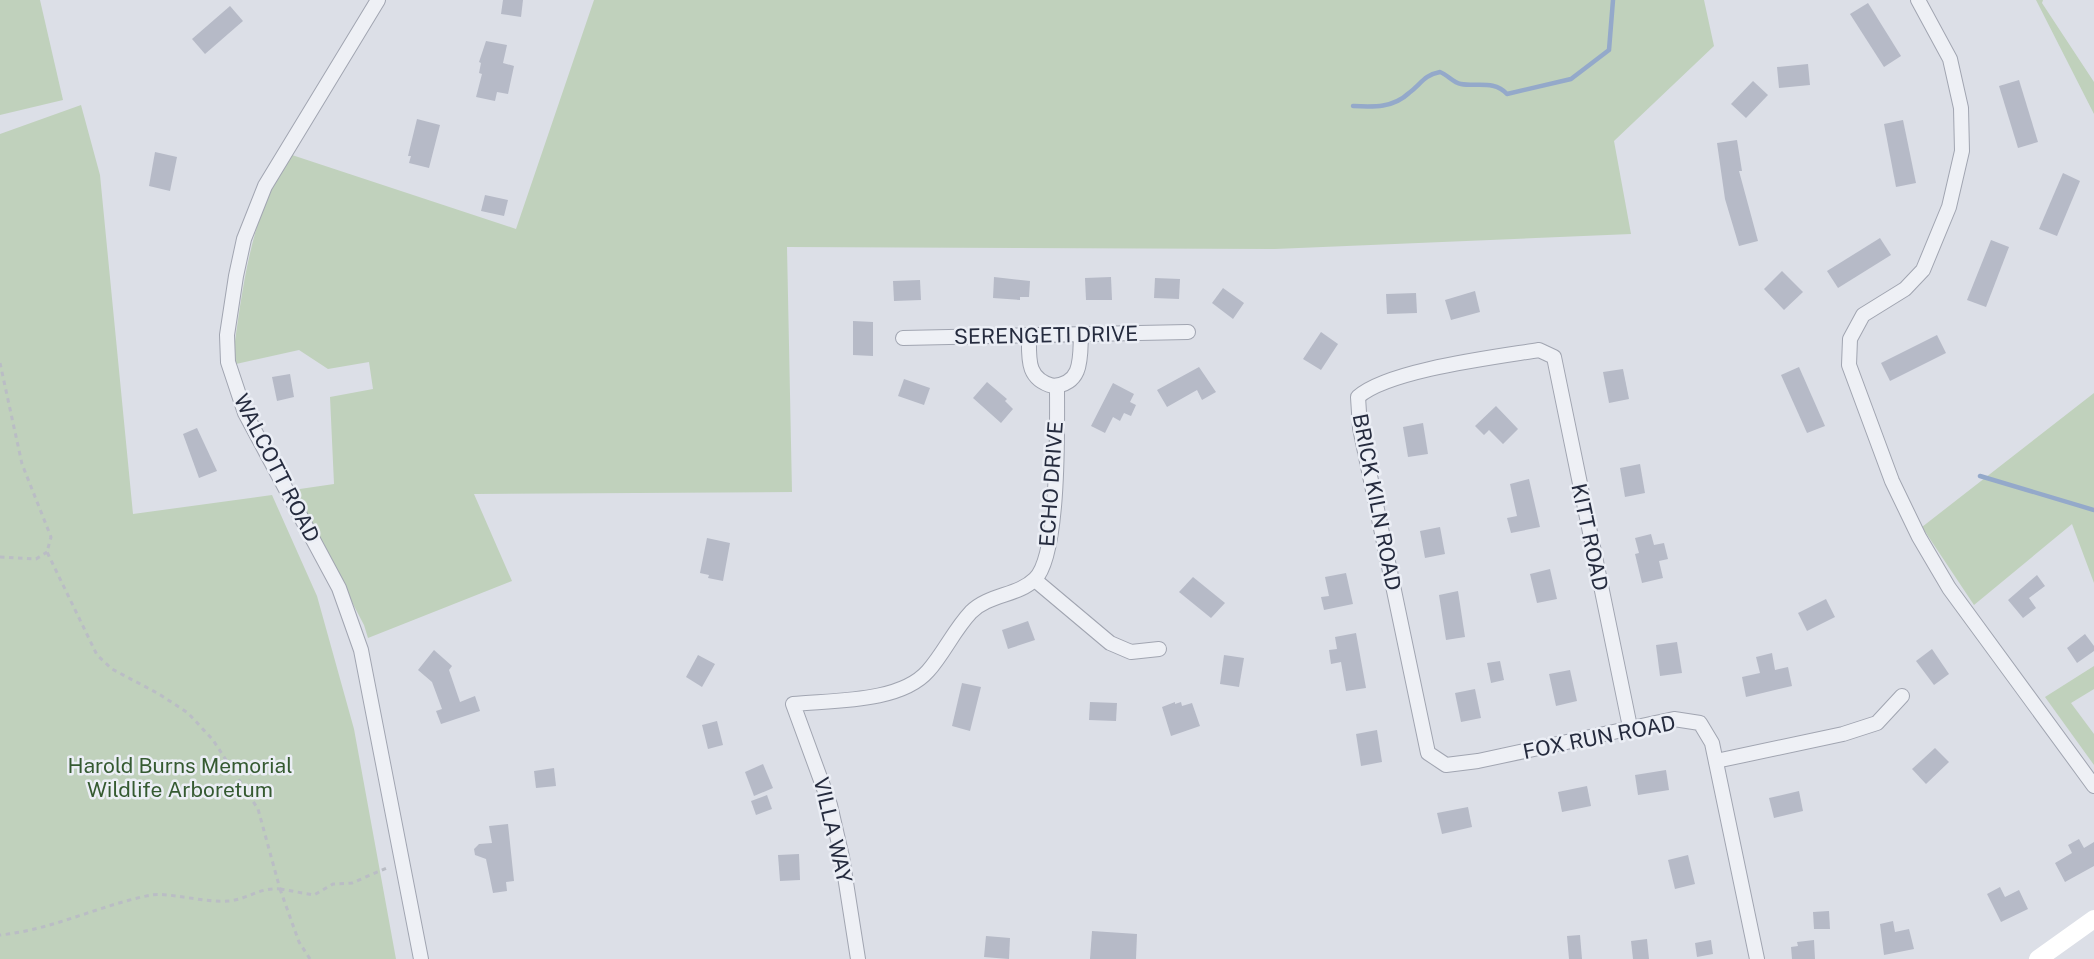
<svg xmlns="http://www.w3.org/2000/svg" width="2094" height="959" viewBox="0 0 2094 959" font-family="'Public Sans',sans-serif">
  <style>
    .green { fill: #c0d1bc }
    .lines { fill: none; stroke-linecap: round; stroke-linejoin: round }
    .stream { stroke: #94a9ca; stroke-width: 4.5 }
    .building { fill: #b6bac7 }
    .street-casing { stroke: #a1a5b1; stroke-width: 16 }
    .path { stroke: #babdc5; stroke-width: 3; stroke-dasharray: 4.5 4.5; stroke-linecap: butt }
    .street { stroke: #eef0f5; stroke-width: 14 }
    .secondary { stroke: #fff; stroke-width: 18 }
    .labels { text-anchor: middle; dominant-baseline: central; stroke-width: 5; stroke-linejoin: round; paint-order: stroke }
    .street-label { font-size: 21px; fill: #252b3e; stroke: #ebeef5 }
    .park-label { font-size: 21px; fill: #355a31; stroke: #ebeef5 }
  </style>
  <rect width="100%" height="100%" fill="#dcdfe7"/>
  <g class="green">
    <polygon points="0,0 40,0 63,100 0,115"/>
    <path d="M 594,0 L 1704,0 L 1714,46 L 1614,141 L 1631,234 L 1275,249 L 787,247 L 792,492 L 474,494 L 512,581 L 368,638 L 364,625 L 293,490 L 334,484 L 330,397 L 373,389 L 369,362 L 328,369 L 299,350 L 236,364 L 233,356 C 240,306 246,256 263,208 C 270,189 282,172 292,155 L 516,229 Z"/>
    <polygon points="2036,0 2043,0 2042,3 2094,82 2094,114"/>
    <polygon points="81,105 100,175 133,514 272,495 317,596 354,729 396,959 0,959 0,134"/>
    <polygon points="2094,393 2094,583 2072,524 1974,605 1922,527"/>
    <polygon points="2094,666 2094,689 2071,703 2094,734 2094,765 2045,697"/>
  </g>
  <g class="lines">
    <g class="stream">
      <path d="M 1353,106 C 1374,107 1393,108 1409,93 C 1421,84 1424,75 1440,72 C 1448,75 1453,83 1461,84 C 1477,87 1494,80 1507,94 L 1571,79 L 1609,50 L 1613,0"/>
      <polyline points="1980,476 2094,510"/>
    </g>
  </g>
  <g class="building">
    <polygon points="503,0 523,0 521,17 501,14"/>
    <polygon points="1868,3 1901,56 1884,67 1850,14"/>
    <polygon points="230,6 243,21 205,54 192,39"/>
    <polygon points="486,41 507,45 503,63 514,66 508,94 497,92 495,101 476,97 482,74 479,73 481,63 479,62"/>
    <polygon points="1808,64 1810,85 1779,88 1777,67"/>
    <polygon points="2019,80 2038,142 2018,148 1999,86"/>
    <polygon points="1753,81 1768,95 1746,118 1731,104"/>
    <polygon points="417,119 440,125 429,168 409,163 411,156 408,156"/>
    <polygon points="1903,120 1916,183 1896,187 1884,124"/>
    <polygon points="1737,140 1742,171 1739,171 1758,241 1739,246 1725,199 1717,143"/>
    <polygon points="155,152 177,157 170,191 149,186"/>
    <polygon points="2063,173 2080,181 2057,236 2039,229"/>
    <polygon points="485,195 508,200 504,216 481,211"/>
    <polygon points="1880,238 1891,255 1838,288 1827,271"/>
    <polygon points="1991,240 2009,247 1986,307 1967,300"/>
    <polygon points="1782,271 1803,292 1784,310 1764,289"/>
    <polygon points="994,277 1030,281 1029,297 1020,297 1020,300 993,298"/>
    <polygon points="1111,277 1112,300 1086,300 1085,278"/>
    <polygon points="1155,278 1180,279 1179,299 1154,298"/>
    <polygon points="920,280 921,300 894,301 893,281"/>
    <polygon points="1223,288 1244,303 1233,319 1212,303"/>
    <polygon points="1475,291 1480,312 1451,320 1445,300"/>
    <polygon points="1416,293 1417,313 1387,314 1386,294"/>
    <polygon points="853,321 873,322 873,356 853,355"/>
    <polygon points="1321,332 1338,344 1321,370 1303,359"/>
    <polygon points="1937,335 1946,353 1890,381 1881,363"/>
    <polygon points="1199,367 1216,392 1202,400 1197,390 1167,407 1157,390"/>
    <polygon points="1799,367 1825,426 1807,433 1781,375"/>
    <polygon points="1623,369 1629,399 1609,403 1603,372"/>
    <polygon points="290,374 294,397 277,401 272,377"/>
    <polygon points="904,379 930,388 924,405 898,396"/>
    <polygon points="987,382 1007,399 1005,401 1013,409 1001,423 973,398"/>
    <polygon points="1113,383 1134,394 1130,402 1136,405 1131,416 1124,413 1120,421 1113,417 1105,433 1091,426"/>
    <polygon points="1496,406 1518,429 1503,444 1489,430 1484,435 1475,426"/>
    <polygon points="1423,423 1428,454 1408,457 1403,427"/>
    <polygon points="197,428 217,471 199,478 183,434"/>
    <polygon points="1640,464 1645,493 1625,497 1620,468"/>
    <polygon points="1529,479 1540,527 1511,533 1507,518 1517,516 1510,484"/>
    <polygon points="1440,527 1445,554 1425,558 1420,531"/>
    <polygon points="1651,534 1654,545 1664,543 1668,559 1659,561 1663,578 1642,583 1635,554 1639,553 1635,538"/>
    <polygon points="707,538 730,543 723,581 708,578 709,575 700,573"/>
    <polygon points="1550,569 1557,599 1537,603 1530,574"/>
    <polygon points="1346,573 1353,604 1324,610 1321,597 1329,596 1325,577"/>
    <polygon points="2037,575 2045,586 2029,598 2036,608 2023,618 2008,600"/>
    <polygon points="1193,577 1225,603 1211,618 1179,592"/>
    <polygon points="1458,591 1465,637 1446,640 1439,595"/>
    <polygon points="1826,599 1835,617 1807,631 1798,613"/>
    <polygon points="1028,621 1035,640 1008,649 1002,630"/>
    <polygon points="1356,633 1366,688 1346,691 1341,662 1331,664 1329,650 1337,649 1335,637"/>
    <polygon points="2085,634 2094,646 2094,651 2077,663 2067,648"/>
    <polygon points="1677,642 1682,673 1660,676 1656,645"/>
    <polygon points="1932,649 1949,674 1934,685 1916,661"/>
    <polygon points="434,650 452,666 449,670 460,702 475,696 480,711 441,724 436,711 442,709 432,682 418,670"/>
    <polygon points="1772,653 1775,670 1788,667 1792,686 1746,697 1742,677 1760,673 1756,657"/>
    <polygon points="698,655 715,664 702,687 686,677"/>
    <polygon points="1224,655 1244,658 1239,687 1220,684"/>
    <polygon points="1500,661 1504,680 1491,683 1487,663"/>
    <polygon points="1570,670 1577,701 1556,706 1549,674"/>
    <polygon points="962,683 981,687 970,731 952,726"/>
    <polygon points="1475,689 1481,718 1461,722 1455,693"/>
    <polygon points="1090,702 1117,703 1116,721 1089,720"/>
    <polygon points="1175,702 1175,704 1181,702 1182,706 1192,703 1200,726 1171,736 1162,707"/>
    <polygon points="717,721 723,745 708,749 702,725"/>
    <polygon points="1377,730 1382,762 1361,766 1356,734"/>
    <polygon points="1935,748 1949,762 1926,784 1912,769"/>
    <polygon points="763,764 773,788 754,796 745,772"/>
    <polygon points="554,768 556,786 536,788 534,771"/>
    <polygon points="1666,770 1669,790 1638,795 1635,775"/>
    <polygon points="1587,786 1591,806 1562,812 1558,792"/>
    <polygon points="1799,791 1803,811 1774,818 1769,798"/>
    <polygon points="767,795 772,809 756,815 751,801"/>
    <polygon points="1468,807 1472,827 1442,834 1437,813"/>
    <polygon points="508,824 514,881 506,882 507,891 493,893 486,859 475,855 474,849 479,844 492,843 489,826"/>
    <polygon points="2079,839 2084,848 2094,842 2094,866 2065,882 2055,863 2072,853 2068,845"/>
    <polygon points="799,854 800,880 780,881 778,855"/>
    <polygon points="1688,855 1695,884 1675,889 1668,860"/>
    <polygon points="2000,887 2005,897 2019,890 2028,909 2001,922 1987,894"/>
    <polygon points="1829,911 1830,929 1814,929 1813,912"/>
    <polygon points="1893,921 1895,932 1909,929 1914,949 1884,955 1880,924"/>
    <polygon points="1092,931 1137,934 1136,959 1090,959"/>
    <polygon points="1580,935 1582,959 1569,959 1567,936"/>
    <polygon points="986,936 1010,938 1009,959 984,957"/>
    <polygon points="1647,939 1649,959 1633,959 1631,941"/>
    <polygon points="1711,940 1713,954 1697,957 1695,943"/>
    <polygon points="1814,940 1815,959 1792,959 1791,947 1798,946 1797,942"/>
  </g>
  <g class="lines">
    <g class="street-casing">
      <g id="street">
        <polyline points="378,0 265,186 244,239 236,276 227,335 228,362 245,413 339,588 361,650 421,959"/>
        <polyline points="1918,0 1950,59 1961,108 1962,151 1949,207 1923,270 1905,289 1863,315 1850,339 1849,365 1892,481 1919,537 1949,588 2094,786"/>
        <path d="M 1029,335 C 1029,358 1026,379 1053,386 C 1083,384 1080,358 1081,334"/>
        <polyline points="903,338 1188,332"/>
        <polyline points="1035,580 1110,643 1131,652 1159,649"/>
        <path d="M 1630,727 L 1554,357 L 1539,350 C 1496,357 1388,370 1358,397 L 1360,428 L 1428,753 L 1446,765 L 1478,761 L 1674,719 L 1700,723 L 1712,743 L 1757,959"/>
        <polyline points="1716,761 1843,734 1877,723 1902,696"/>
        <path d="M 858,959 L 842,857 L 830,805 L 793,704 C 832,700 900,703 928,671 C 944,653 954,630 971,612 C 989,594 1018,596 1035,579 C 1060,555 1057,423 1057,386"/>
      </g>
    </g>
    <g class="path">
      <path d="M 0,363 L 22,464 L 51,537 L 47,552 L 97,655 L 112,669 L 159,694 L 188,713 L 213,740 L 258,809 L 280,889 C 259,887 247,900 228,901 C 205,903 168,892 151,895 C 100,905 52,930 0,935"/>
      <polyline points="0,557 36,559 47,552"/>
      <polyline points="280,889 314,895 333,884 352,883 389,867"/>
      <polyline points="280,889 299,942 310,959"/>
    </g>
    <use href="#street" class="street"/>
    <polyline class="secondary" points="2038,959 2094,919"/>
  </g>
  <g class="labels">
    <g class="street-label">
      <text transform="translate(1046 335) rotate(-1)">SERENGETI DRIVE</text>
      <text transform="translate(277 468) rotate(63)">WALCOTT ROAD</text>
      <text transform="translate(1051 484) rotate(-86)">ECHO DRIVE</text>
      <text transform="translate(1377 502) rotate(79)">BRICK KILN ROAD</text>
      <text transform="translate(1590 537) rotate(78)">KITT ROAD</text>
      <text transform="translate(1599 737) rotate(-11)">FOX RUN ROAD</text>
      <text transform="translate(833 830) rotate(77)">VILLA WAY</text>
    </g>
    <g class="park-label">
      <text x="180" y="765">Harold Burns Memorial<tspan x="180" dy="24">Wildlife Arboretum</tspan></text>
    </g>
  </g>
</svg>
